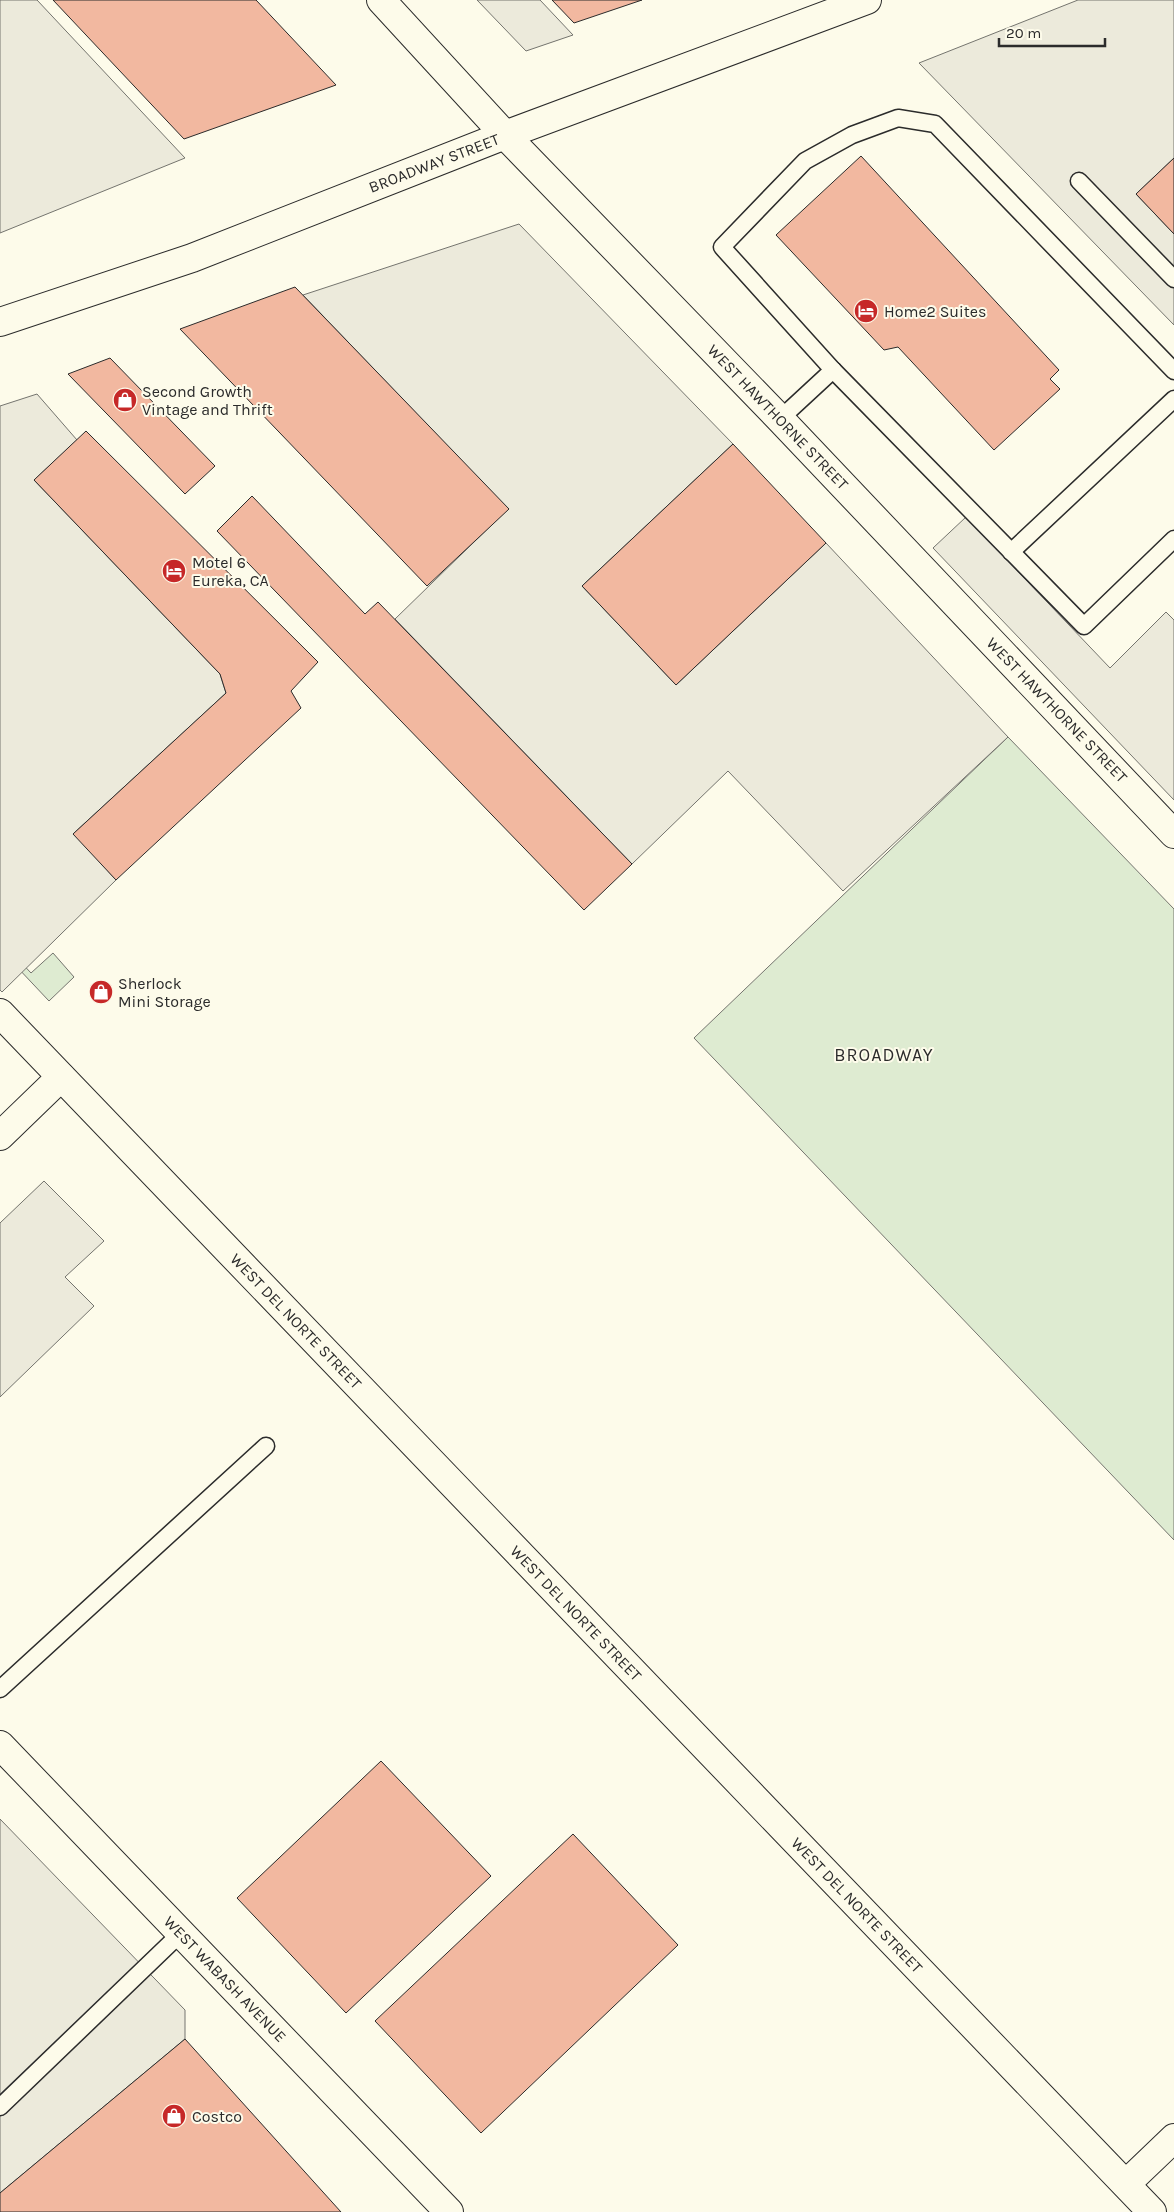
<svg xmlns="http://www.w3.org/2000/svg" width="1174" height="2212" viewBox="0 0 1174 2212" font-family="Karla,sans-serif">
  <style>
    .green { fill: #deebd1; stroke: #74746e }
    .parking { fill: #eceadb; stroke: #74746e }
    .building { fill: #f2b8a0; stroke: #2b2b2b }
    .lines { fill: none; stroke-linecap: round; stroke-linejoin: round }
    .lane-casing { stroke: #2b2b2b; stroke-width: 19 }
    .street-casing { stroke: #2b2b2b; stroke-width: 30 }
    .secondary-casing { stroke: #2b2b2b; stroke-width: 30 }
    .highway-casing { stroke: #2b2b2b; stroke-width: 30 }
    .lane { stroke: #fdfbea; stroke-width: 16 }
    .street { stroke: #fdfbea; stroke-width: 28 }
    .secondary { stroke: #fdfbea; stroke-width: 28 }
    .highway { stroke: #fdfbea; stroke-width: 28 }
    .labels { text-anchor: middle; dominant-baseline: central; stroke-width: 4; stroke-linejoin: round; paint-order: stroke }
    .street-label { font-size: 16px; fill: #2b2b2b; stroke: #fdfbea }
    .poi-label { font-size: 16px; fill: #2b2b2b; stroke: #fdfbea; text-anchor: start }
    .neighbourhood-label { font-size: 18px; letter-spacing: 1px; fill: #2b2b2b; stroke: #fdfbea }
  </style>
  <rect width="100%" height="100%" fill="#fdfbea"/>
  <g class="green">
    <polygon points="1008,737 1174,909 1174,1540 694,1038"/>
    <polygon points="0,940 31,973 53,953 74,977 49,1001 0,949"/>
  </g>
  <g class="parking">
    <polygon points="0,0 37,0 185,158 0,233"/>
    <polygon points="477,0 540,0 573,35 526,51"/>
    <polygon points="1078,0 1174,0 1174,158 1136,194 1174,234 1174,325 919,63"/>
    <polygon points="519,224 733,444 582,586 676,685 826,543 1008,737 843,891 728,771 632,864 395,619 508,509 303,295"/>
    <polygon points="37,394 77,440 34,480 220,674 226,693 74,833 116,880 2,992 0,990 0,406"/>
    <polygon points="966,517 1110,668 1166,612 1174,620 1174,800 933,548"/>
    <polygon points="44,1181 104,1241 65,1277 94,1306 0,1397 0,1223"/>
    <polygon points="0,1819 185,2010 185,2039 0,2193"/>
  </g>
  <g class="building">
    <polygon points="53,0 256,0 336,85 184,139"/>
    <polygon points="552,0 642,0 574,23"/>
    <polygon points="861,156 1059,370 1050,379 1060,389 994,450 898,347 884,350 776,235"/>
    <polygon points="1174,158 1174,234 1136,194"/>
    <polygon points="295,287 509,509 427,586 180,329"/>
    <polygon points="110,358 215,466 185,494 68,374"/>
    <polygon points="86,431 318,662 291,691 301,708 116,880 73,834 226,693 220,674 34,480"/>
    <polygon points="733,444 826,543 676,685 582,586"/>
    <polygon points="252,496 365,614 378,602 632,864 584,910 217,531"/>
    <polygon points="381,1761 491,1876 346,2013 237,1898"/>
    <polygon points="573,1834 678,1945 481,2133 375,2021"/>
    <polygon points="185,2039 341,2212 0,2212 0,2193"/>
  </g>
  <g class="lines">
    <g class="lane-casing">
      <g id="lane">
        <polyline points="1079,181 1174,279"/>
        <polyline points="1174,371 935,124 898,118 852,135 805,161 722,247 833,370 1084,626 1174,539"/>
        <polyline points="780,419 833,370"/>
        <polyline points="1011,552 1174,399"/>
        <polyline points="0,1689 266,1446"/>
        <polyline points="0,2107 181,1933"/>
      </g>
    </g>
    <g class="street-casing">
      <g id="street">
        <polyline points="381,0 505,135 780,419 1174,834"/>
        <polyline points="0,1013 1152,2212"/>
        <polyline points="0,1136 61,1077"/>
        <polyline points="1126,2184 1174,2138"/>
      </g>
    </g>
    <g class="secondary-casing">
      <polyline id="secondary" points="0,1745 449,2212"/>
    </g>
    <g class="highway-casing">
      <polyline id="highway" points="0,322 192,258 505,135 867,0"/>
    </g>
    <use href="#lane" class="lane"/>
    <use href="#street" class="street"/>
    <use href="#secondary" class="secondary"/>
    <use href="#highway" class="highway"/>
  </g>
  <defs>
    <g id="hotel-disc" transform="scale(1.25)"><circle r="9.5" fill="#c62828" stroke="#fdfbea"/><path d="M-6-4.5h1.5V1H6V5H4.5V3h-9V5H-6ZM-4 0a1.8 1.8 0 1 1 3.6 0ZM.5 0V-2.5h3Q6-2.5 6 0Z" fill="#fff"/></g>
    <g id="shop-disc" transform="scale(1.25)"><circle r="9.5" fill="#c62828" stroke="#fdfbea"/><path d="M-5-2.5h2.3a2.7 3.5 0 0 1 5.4 0H5L5.5 6h-11ZM-1.5-2.5h3a1.5 2.3 0 0 0-3 0Z" fill="#fff"/></g>
  </defs>
  <g fill-rule="evenodd">
    <use href="#hotel-disc" x="866" y="311"/>
    <use href="#shop-disc" x="125" y="400"/>
    <use href="#hotel-disc" x="174" y="571"/>
    <use href="#shop-disc" x="101" y="992"/>
    <use href="#shop-disc" x="174" y="2116"/>
  </g>
  <g class="labels">
    <g class="street-label">
      <text transform="translate(434 163) rotate(-21)">BROADWAY STREET</text>
      <text transform="translate(778 417) rotate(46)">WEST HAWTHORNE STREET</text>
      <text transform="translate(1057 710) rotate(46)">WEST HAWTHORNE STREET</text>
      <text transform="translate(296 1321) rotate(46)">WEST DEL NORTE STREET</text>
      <text transform="translate(576 1613) rotate(46)">WEST DEL NORTE STREET</text>
      <text transform="translate(857 1905) rotate(46)">WEST DEL NORTE STREET</text>
      <text transform="translate(225 1979) rotate(46)">WEST WABASH AVENUE</text>
    </g>
    <g class="poi-label">
      <text x="884" y="311">Home2 Suites</text>
      <text x="142" y="391">Second Growth<tspan x="142" dy="18">Vintage and Thrift</tspan></text>
      <text x="192" y="562">Motel 6<tspan x="192" dy="18">Eureka, CA</tspan></text>
      <text x="118" y="983">Sherlock<tspan x="118" dy="18">Mini Storage</tspan></text>
      <text x="192" y="2116">Costco</text>
    </g>
    <g class="neighbourhood-label">
      <text x="884" y="1055">BROADWAY</text>
    </g>
  </g>
  <path d="M999 38v8h106v-8" fill="none" stroke="#2b2b2b" stroke-width="2.5"/>
  <text x="1006" y="38" font-size="15" fill="#2b2b2b" stroke="#fdfbea" stroke-width="4" paint-order="stroke">20 m</text>
</svg>
